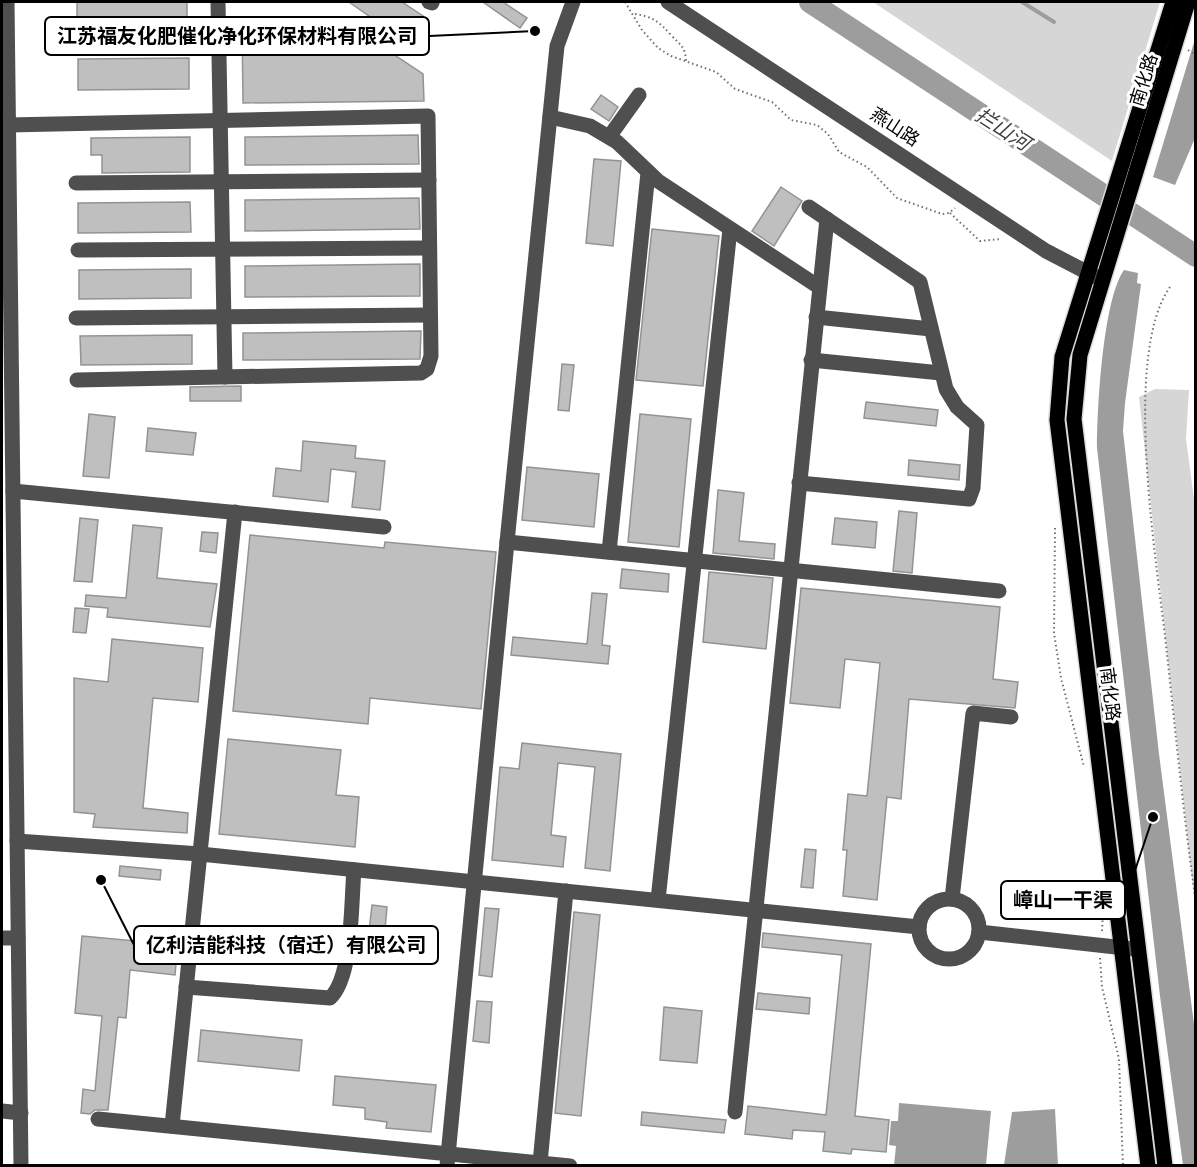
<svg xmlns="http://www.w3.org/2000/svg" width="1197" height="1167" viewBox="0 0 1197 1167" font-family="'Fira Sans Condensed','Noto Sans SC',sans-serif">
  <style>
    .green { fill: #d6d6d6 }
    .water { fill: #9d9d9d }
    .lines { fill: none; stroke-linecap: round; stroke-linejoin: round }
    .stream { stroke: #9d9d9d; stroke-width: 4 }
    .river { stroke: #9d9d9d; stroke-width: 22 }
    .building { fill: #bfbfbf; stroke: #939393; stroke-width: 1.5 }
    .major-casing { stroke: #dbdbdb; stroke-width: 18 }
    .path { stroke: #717171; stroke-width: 2; stroke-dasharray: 1.5 3; stroke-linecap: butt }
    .minor { stroke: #4f4f4f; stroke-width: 15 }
    .major { stroke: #000; stroke-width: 15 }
    .labels { text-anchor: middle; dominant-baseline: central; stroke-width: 6; stroke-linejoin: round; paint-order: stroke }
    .street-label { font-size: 18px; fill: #000; stroke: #fff }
    .water-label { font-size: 20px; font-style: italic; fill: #3e3e3e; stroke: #fff }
    .leader { fill: none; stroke: #000; stroke-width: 2 }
    .callout-dot { fill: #000; stroke: #fff; stroke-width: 2 }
    .callout { fill: #fff; stroke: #000; stroke-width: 2 }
    .callout-label { font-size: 20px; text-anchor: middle; font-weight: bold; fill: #000 }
  </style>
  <rect width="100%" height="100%" fill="#fff"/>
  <g class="green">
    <polygon points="873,2 1160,2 1112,161"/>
    <polygon points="1155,389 1189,390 1186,439 1196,514 1195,906 1139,397"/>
  </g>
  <g class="water">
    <polygon points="1195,39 1195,138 1175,185 1153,177"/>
    <path d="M 1124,270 L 1138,273 L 1137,283 L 1141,284 L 1125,403 L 1123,431 L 1159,754 L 1195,1032 L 1195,1165 L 1183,1165 L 1160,996 L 1097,448 C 1097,409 1103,299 1124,270 Z"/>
    <polygon points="899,1103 991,1111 986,1165 894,1165 896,1146 889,1145 891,1121 898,1121"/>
    <polygon points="1055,1109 1058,1165 1004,1165 1012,1112"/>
  </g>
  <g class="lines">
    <polyline class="stream" points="1022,2 1054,22"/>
    <polyline class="river" points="810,2 1196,256"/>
  </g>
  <g class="building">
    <polygon points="77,2 187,2 187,23 77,24"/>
    <polygon points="349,2 402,2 423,16 406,42"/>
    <polygon points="483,2 503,2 527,18 520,28"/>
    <polygon points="242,26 351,26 423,74 424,101 243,103"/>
    <polygon points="189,58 189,89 78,90 78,59"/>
    <polygon points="601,95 618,107 609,121 591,109"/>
    <polygon points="418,135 419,164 245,165 245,137"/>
    <polygon points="190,137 190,172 102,173 102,155 91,155 91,138"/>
    <polygon points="594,159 621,161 613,246 586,243"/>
    <polygon points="781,187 802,201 774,246 752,231"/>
    <polygon points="419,198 420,229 245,231 245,200"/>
    <polygon points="190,202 191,232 78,233 78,203"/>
    <polygon points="652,229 719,236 703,386 636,380"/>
    <polygon points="420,264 420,296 245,297 245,266"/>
    <polygon points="191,269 191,298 79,299 79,270"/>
    <polygon points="421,331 420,359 243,360 243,333"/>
    <polygon points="192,335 192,364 81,365 80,336"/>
    <polygon points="562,364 574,365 569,411 558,410"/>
    <polygon points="241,386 241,401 190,401 190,387"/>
    <polygon points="866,402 938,410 936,426 864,418"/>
    <polygon points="89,414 115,417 109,478 83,476"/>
    <polygon points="640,414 691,419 679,547 628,542"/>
    <polygon points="148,428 196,433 193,455 146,451"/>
    <polygon points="303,441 356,446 355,458 385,461 380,510 352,507 356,472 331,469 328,502 273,496 276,468 301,471"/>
    <polygon points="909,460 960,465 959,480 908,475"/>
    <polygon points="527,467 599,474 594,527 522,520"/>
    <polygon points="718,490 744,493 739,541 775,544 774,559 713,553"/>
    <polygon points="899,511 917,513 912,573 893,571"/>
    <polygon points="80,518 98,520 92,582 74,581"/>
    <polygon points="835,518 877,522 875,548 832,544"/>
    <polygon points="133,525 162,528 157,578 217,584 210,627 107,617 108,608 85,606 86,595 126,598"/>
    <polygon points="202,532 218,533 216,553 200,551"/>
    <polygon points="250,535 384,548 385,542 496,552 481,709 370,698 368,724 233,711"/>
    <polygon points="622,569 669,574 668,592 620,588"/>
    <polygon points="709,572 773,578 766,649 703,642"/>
    <polygon points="801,588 1000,607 993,679 1018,682 1015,708 909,699 901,799 887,797 877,900 843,896 847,850 843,850 848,794 867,796 880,663 845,659 840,708 790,703"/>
    <polygon points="592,593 607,594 602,645 610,646 608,664 511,655 513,637 587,644"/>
    <polygon points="75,608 89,609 86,633 73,632"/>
    <polygon points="112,639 203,648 198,702 153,698 143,808 188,813 187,833 93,827 95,814 74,812 74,678 108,682"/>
    <polygon points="228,739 341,750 336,795 359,797 355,847 219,834"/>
    <polygon points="522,743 621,754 610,871 585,868 595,767 558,763 551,835 566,837 563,867 492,860 500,767 519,769"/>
    <polygon points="805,849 816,850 813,888 801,887"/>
    <polygon points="120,866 161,870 160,880 119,876"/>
    <polygon points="372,905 387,907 384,941 368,940"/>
    <polygon points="485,908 499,909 492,977 479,975"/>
    <polygon points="574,912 600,915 581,1116 555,1113"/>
    <polygon points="763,933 871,944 855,1116 889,1120 886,1152 852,1149 851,1154 823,1151 825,1132 793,1130 792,1139 745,1134 748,1106 826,1115 842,955 762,947"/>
    <polygon points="82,936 146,942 146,938 178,941 175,975 130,970 126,1018 118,1017 108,1110 95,1110 90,1114 81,1113 83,1089 95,1091 102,1016 75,1013"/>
    <polygon points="758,993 810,998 809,1014 756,1009"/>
    <polygon points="477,1001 492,1002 489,1043 473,1041"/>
    <polygon points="664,1007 702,1011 697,1063 660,1060"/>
    <polygon points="201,1030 302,1040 299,1071 198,1061"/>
    <polygon points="335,1076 436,1085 431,1132 386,1128 387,1122 365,1119 365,1108 333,1105"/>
    <polygon points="642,1112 726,1120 724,1133 641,1125"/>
  </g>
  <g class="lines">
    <g class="major-casing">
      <g id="major">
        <polyline points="1148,1166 1057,420 1062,357 1173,2"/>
        <polyline points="1165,1166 1074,419 1080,355 1188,2"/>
      </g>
    </g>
    <g class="path">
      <polyline points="625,2 642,30 658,48 671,56 716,72 735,89 772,102 791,120 817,125 828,134 839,152 867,167 897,198 942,214 949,213 955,208"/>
      <path d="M 635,14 C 654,17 659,22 671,35 C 681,46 686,47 686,63"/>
      <polyline points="1188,50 1196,55"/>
      <polyline points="950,213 980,241 1001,239"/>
      <path d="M 1170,287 C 1121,357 1158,568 1167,654 C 1176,737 1184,820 1196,903"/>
      <polyline points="1055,528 1054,633 1061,678 1084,767"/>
      <polyline points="1102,931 1103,913"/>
      <polyline points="1100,958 1102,987 1119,1059 1123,1166"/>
    </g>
    <g class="minor">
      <polyline points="7,2 21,1166"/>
      <polyline points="218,2 225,377"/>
      <polyline points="429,2 432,3"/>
      <polyline points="573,2 557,46 507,542 999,591"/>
      <polyline points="668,2 1046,251 1100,279"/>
      <polyline points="74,42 219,40"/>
      <polyline points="550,117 590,126 617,142 658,181 819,287"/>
      <polyline points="8,125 428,116 431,356 427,369 421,373 77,380"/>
      <polyline points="609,137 639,95"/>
      <polyline points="76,183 429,180"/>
      <polyline points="78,250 429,248"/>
      <polyline points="816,317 931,329"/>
      <polyline points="76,318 430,315"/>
      <polyline points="811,360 941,373"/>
      <polyline points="799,483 969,499 973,488 977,425 957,407 946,389 920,282 809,207"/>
      <polyline points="13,491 384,527"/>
      <polyline points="609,552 648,173"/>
      <polyline points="17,841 200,854 919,927"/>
      <polyline points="952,899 973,713 1011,717"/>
      <circle cx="949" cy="929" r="30"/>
      <polyline points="658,900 730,229"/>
      <polyline points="979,932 1134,949"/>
      <polyline points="2,938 18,938"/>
      <path d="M 186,987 L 330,998 C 353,977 351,902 354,870"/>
      <polyline points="2,1111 21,1113"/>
      <polyline points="735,1112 827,219"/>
      <polyline points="98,1119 570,1166"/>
      <polyline points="172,1126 235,512"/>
      <polyline points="540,1163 566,891"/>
      <polyline points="447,1166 507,542"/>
    </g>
    <use href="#major" class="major"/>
  </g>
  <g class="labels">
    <g class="street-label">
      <text transform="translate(1144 80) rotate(-73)">南化路</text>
      <text transform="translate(895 127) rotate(33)">燕山路</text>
      <text transform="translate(1110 694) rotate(83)">南化路</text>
    </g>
    <g class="water-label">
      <text transform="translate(1003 129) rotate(33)">拦山河</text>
    </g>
  </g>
  <path class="leader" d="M535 31L429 36M1153 817L1125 900M101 880L134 945"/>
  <g class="callout-dot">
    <circle cx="535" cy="31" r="6"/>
    <circle cx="1153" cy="817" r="6"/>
    <circle cx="101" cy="880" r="6"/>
  </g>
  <g class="callout">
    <rect x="45" y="17" width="384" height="38" rx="6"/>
    <rect x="1001" y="881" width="124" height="38" rx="6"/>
    <rect x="134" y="926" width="304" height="38" rx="6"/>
  </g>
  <g class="callout-label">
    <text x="237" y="43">江苏福友化肥催化净化环保材料有限公司</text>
    <text x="1063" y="907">嶂山一干渠</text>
    <text x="286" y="952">亿利洁能科技（宿迁）有限公司</text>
  </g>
  <rect width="1197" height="1167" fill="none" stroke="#000000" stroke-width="6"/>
</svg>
